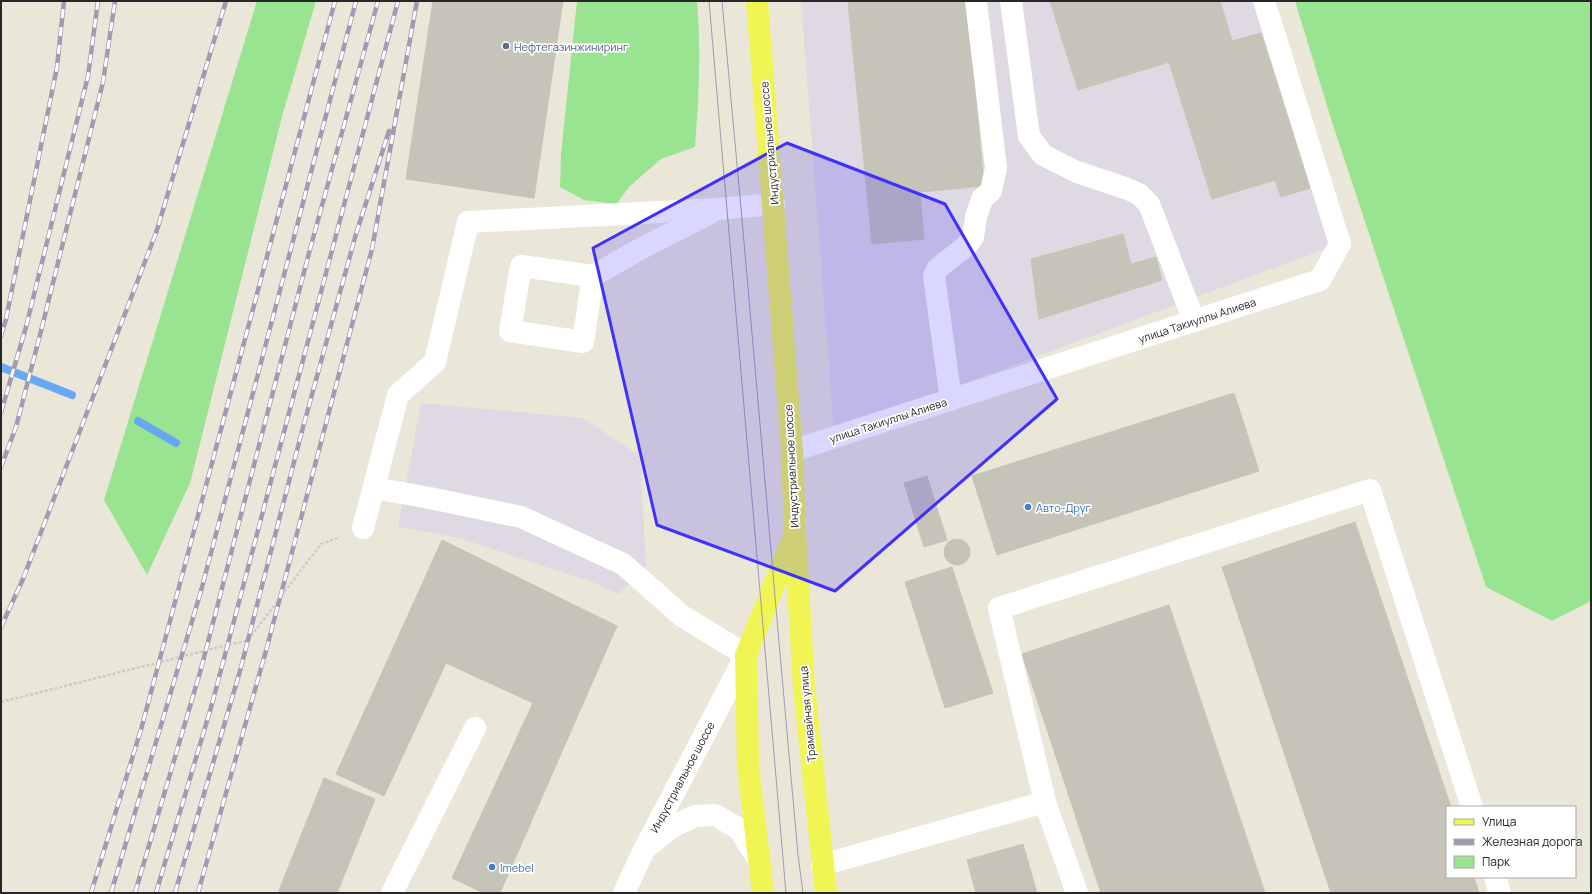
<svg xmlns="http://www.w3.org/2000/svg" width="1592" height="894" viewBox="0 0 1592 894" font-family="Manrope,sans-serif">
  <style>
    .industrial { fill: #ded9e2 }
    .green { fill: #98e491 }
    .lines { fill: none; stroke-linecap: round; stroke-linejoin: round }
    .stream { stroke: #66a8f2; stroke-width: 8 }
    .building { fill: #c6c4b8; stroke: #c6c4b2 }
    .path { stroke: #cbcbcb; stroke-width: 2.5; stroke-dasharray: 3 2; stroke-linecap: butt }
    .minor { stroke: #fff; stroke-width: 22 }
    .major { stroke: #f0f553; stroke-width: 22 }
    .tram { stroke: #9e9bb3; stroke-width: 1 }
    .rail-casing { stroke: #9e9bb3; stroke-width: 4.5 }
    .rail { stroke: #fff; stroke-width: 3; stroke-dasharray: 9; stroke-linecap: butt }
    .marked { fill: #4030ff; fill-opacity: 0.2; stroke: #4030ff; stroke-width: 3; stroke-linejoin: round }
    .service-dot { fill: #5c6f8a; stroke: #fff; stroke-width: 1.5 }
    .shop-dot { fill: #3f7fe0; stroke: #fff; stroke-width: 1.5 }
    .labels { text-anchor: middle; dominant-baseline: central; stroke-width: 3.5; stroke-linejoin: round; paint-order: stroke }
    .service-label { font-size: 11px; fill: #4e5e75; stroke: #fff; text-anchor: start }
    .street-label { font-size: 11px; fill: #272727; stroke: #fff }
    .shop-label { font-size: 11px; fill: #366cbe; stroke: #fff; text-anchor: start }
  </style>
  <rect width="100%" height="100%" fill="#ebe7d8"/>
  <g class="industrial">
    <polygon points="801,1 1259,1 1336,245 834,432"/>
    <polygon points="421,403 583,418 640,456 646,566 619,594 592,582 459,538 398,527"/>
  </g>
  <g class="green">
    <polygon points="257,1 316,1 283,113 190,483 147,575 104,500"/>
    <path d="M 577,1 L 697,1 C 701,50 699,98 695,147 L 661,159 L 630,186 L 616,204 L 584,200 L 560,187 L 561,154 Z"/>
    <polygon points="1295,1 1591,1 1591,601 1552,621 1486,587 1332,122"/>
  </g>
  <g class="lines">
    <g class="stream">
      <polyline points="1,367 72,395"/>
      <polyline points="138,421 176,443"/>
    </g>
  </g>
  <g class="building">
    <polygon points="433,1 563,1 534,198 406,179"/>
    <polygon points="848,1 967,1 984,186 920,192 924,239 872,244"/>
    <polygon points="1050,1 1220,1 1232,41 1261,33 1310,188 1281,197 1275,180 1212,199 1169,62 1078,90"/>
    <polygon points="1123,234 1131,264 1156,257 1162,280 1039,319 1031,259"/>
    <polygon points="1234,393 1259,471 997,555 972,476"/>
    <polygon points="927,476 947,540 924,547 904,483"/>
    <polygon points="1355,522 1451,807 1447,807 1447,877 1474,877 1479,893 1331,893 1222,567"/>
    <circle cx="957" cy="552" r="13"/>
    <polygon points="442,540 617,626 500,893 484,893 452,878 533,703 446,663 384,796 336,774"/>
    <polygon points="952,567 993,693 945,708 905,582"/>
    <polygon points="1169,605 1265,893 1101,893 1022,654"/>
    <polygon points="324,778 375,799 337,893 278,893"/>
    <polygon points="1023,844 1037,893 976,893 967,860"/>
  </g>
  <g class="lines">
    <polyline class="path" points="1,702 248,640 321,544 340,537"/>
    <g class="minor">
      <polyline points="1011,1 1029,136 1043,155 1077,172 1125,188 1139,194 1149,204 1194,321"/>
      <polyline points="593,276 583,342 510,331 521,266 593,276 642,248 712,212"/>
      <polyline points="951,400 934,276 937,269 966,246 973,237 976,217 982,199 991,191 996,168 976,1"/>
      <polyline points="792,451 1320,280 1340,244 1264,1"/>
      <polyline points="374,488 430,498 521,517 623,564 682,616 746,655 643,852 624,893"/>
      <polyline points="363,528 398,395 435,362 468,222 718,209 774,204"/>
      <polyline points="651,844 670,828 695,816 715,815 739,829 759,861"/>
      <polyline points="822,865 1045,802"/>
      <polyline points="1495,877 1500,893"/>
      <polyline points="392,893 475,728"/>
      <polyline points="1077,893 1045,802 999,608 1370,490 1472,807"/>
    </g>
    <g class="major">
      <polyline points="757,1 792,451 795,534 804,687 826,893"/>
      <polyline points="763,893 748,765 746,655 792,541"/>
    </g>
    <g class="tram">
      <polyline points="709,1 786,893"/>
      <path d="M 722,1 C 749,286 772,571 798,855 L 803,893"/>
    </g>
    <g class="rail-casing">
      <g id="rail">
        <polyline points="1,336 6,319 57,67 64,1"/>
        <polyline points="1,412 26,327 88,76 98,1"/>
        <polyline points="1,467 16,427 40,335 103,82 115,1"/>
        <polyline points="1,627 23,579 156,233 226,1"/>
        <polyline points="91,893 142,726 335,1"/>
        <polyline points="111,893 201,591 356,1"/>
        <polyline points="135,893 201,669 309,253 378,1"/>
        <polyline points="156,893 212,704 398,1"/>
        <polyline points="175,893 240,671 302,431 356,234 389,131"/>
        <polyline points="198,893 267,647 372,249 417,1"/>
      </g>
    </g>
    <use href="#rail" class="rail"/>
  </g>
  <path class="marked" d="M 787,143 L 945,204 L 1057,399 L 835,591 L 657,525 L 593,248 Z"/>
  <circle class="service-dot" cx="506" cy="46" r="4"/>
  <g class="shop-dot">
    <circle cx="1028" cy="507" r="4"/>
    <circle cx="492" cy="867" r="4"/>
  </g>
  <g class="labels">
    <g class="service-label">
      <text x="514" y="46">Нефтегазинжиниринг</text>
    </g>
    <g class="street-label">
      <text transform="translate(769 143) rotate(-95)">Индустриальное шоссе</text>
      <text transform="translate(1197 320) rotate(-18)">улица Такиуллы Алиева</text>
      <text transform="translate(888 420) rotate(-18)">улица Такиуллы Алиева</text>
      <text transform="translate(791 466) rotate(-93)">Индустриальное шоссе</text>
      <text transform="translate(807 714) rotate(-95)">Трамвайная улица</text>
      <text transform="translate(682 777) rotate(-62)">Индустриальное шоссе</text>
    </g>
    <g class="shop-label">
      <text x="1036" y="507">Авто-Друг</text>
      <text x="500" y="867">Imebel</text>
    </g>
  </g>
  <rect width="1592" height="894" fill="none" stroke="#272727" stroke-width="4"/>
  <rect x="1446" y="806" width="130" height="72" fill="#ffffff" stroke="#a9a9a9"/>
  <rect x="1454" y="819" width="20" height="6" fill="#f0f553" stroke="#a9a9a9"/>
  <text x="1482" y="826" font-size="12" fill="#272727">Улица</text>
  <rect x="1454" y="839" width="20" height="6" fill="#9e9bb3" stroke="#a9a9a9"/>
  <text x="1482" y="846" font-size="12" fill="#272727">Железная дорога</text>
  <rect x="1454" y="856" width="20" height="12" fill="#98e491" stroke="#a9a9a9"/>
  <text x="1482" y="866" font-size="12" fill="#272727">Парк</text>
</svg>
